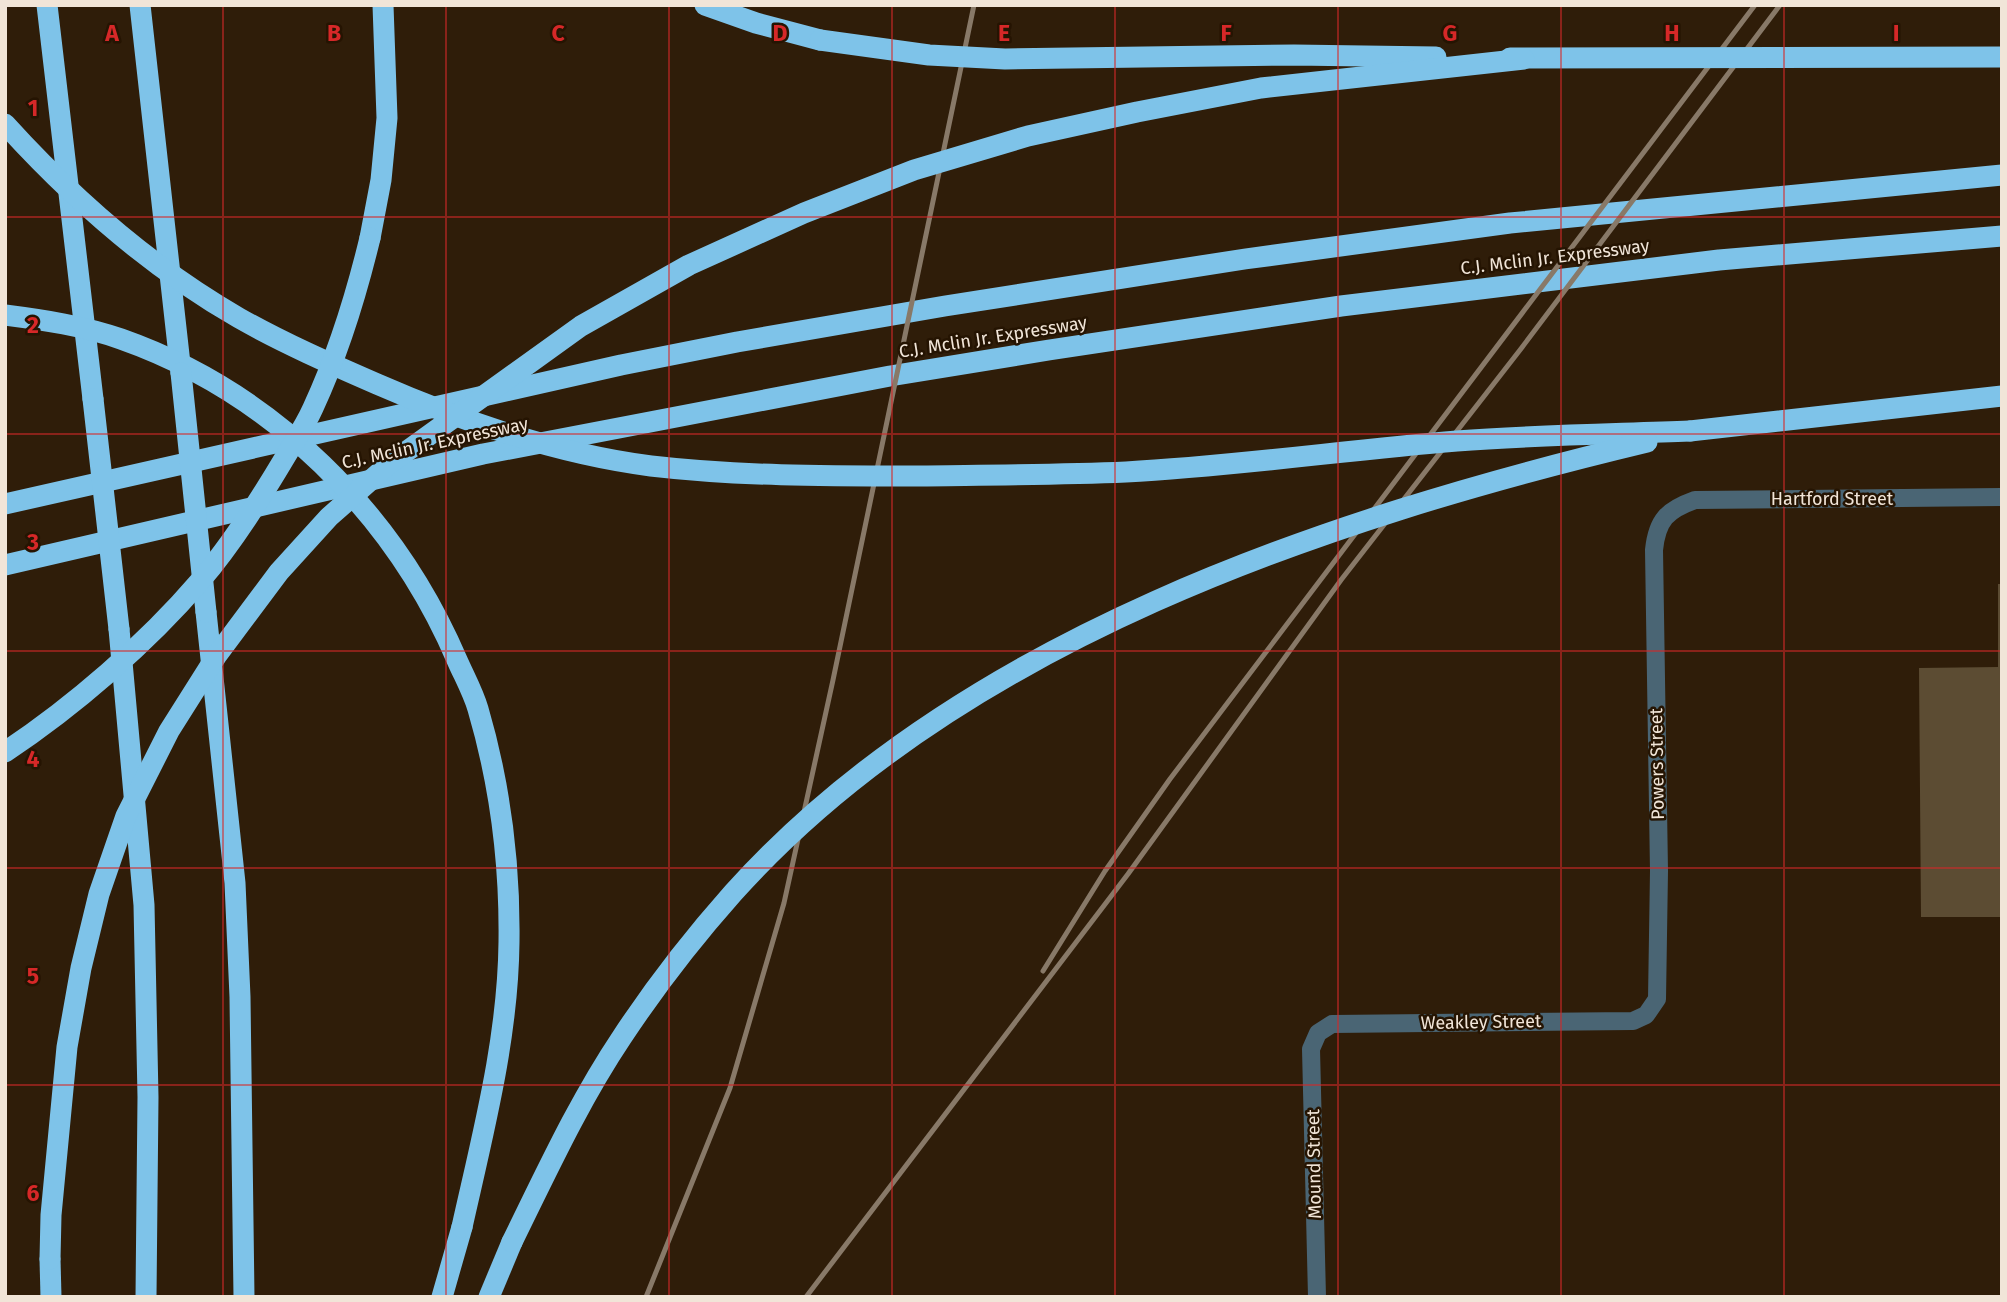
<svg xmlns="http://www.w3.org/2000/svg" width="2007" height="1302" viewBox="0 0 2007 1302" font-family="'Fira Sans',sans-serif">
  <style>
    .building { fill: #5c4c33 }
    .lines { fill: none; stroke-linecap: round; stroke-linejoin: round }
    .minor { stroke: #4a6574; stroke-width: 18 }
    .motorway { stroke: #7ec3e9; stroke-width: 21 }
    .rail { stroke: #887968; stroke-width: 5 }
    .motorway-bridge { stroke: #7ec3e9; stroke-width: 21 }
    .grid { fill: none; stroke: #d62828; stroke-width: 2; stroke-opacity: 0.55 }
    .labels { text-anchor: middle; dominant-baseline: central; stroke-width: 5; stroke-linejoin: round; paint-order: stroke }
    .street-label { font-size: 18px; fill: #f1e5d8; stroke: #251402 }
    .grid-label { font-size: 23px; text-anchor: middle; font-weight: bold; fill: #d62828; stroke: #251402; stroke-width: 5; stroke-linejoin: round; paint-order: stroke }
  </style>
  <rect width="100%" height="100%" fill="#2f1d09"/>
  <polygon class="building" points="1998,584 2002,584 2002,917 1921,917 1919,668 1998,667"/>
  <g class="lines">
    <path class="minor" d="M 1317,1297 L 1311,1049 L 1318,1033 L 1332,1024 L 1633,1021 L 1646,1015 L 1657,999 L 1659,871 L 1654,550 C 1657,520 1667,510 1695,500 L 2002,497"/>
    <g class="motorway">
      <polyline points="47,5 93,399"/>
      <polyline points="140,5 181,373"/>
      <polyline points="705,5 756,23 820,40"/>
      <polyline points="370,238 381,180 387,118 383,5"/>
      <polyline points="1690,431 2002,396"/>
      <polyline points="5,504 621,365 737,342 945,306 1245,259 1510,223 2002,175"/>
      <polyline points="5,565 483,454 890,376 1049,350 1341,306 1719,260 2002,236"/>
      <polyline points="206,612 235,883 240,997 244,1297"/>
      <polyline points="119,629 144,905 148,1097 146,1297"/>
      <polyline points="50,1259 51,1297"/>
      <polyline points="442,1297 462,1227"/>
      <polyline points="489,1297 512,1242"/>
    </g>
    <g class="rail">
      <polyline points="1043,971 1105,871 1170,779 1755,5"/>
      <polyline points="646,1297 730,1088 784,903 833,680 974,5"/>
      <polyline points="806,1297 1128,874 1341,580 1520,350 1780,5"/>
    </g>
    <g class="motorway-bridge">
      <polyline points="820,40 929,55 1005,59 1294,55 1436,57"/>
      <polyline points="1510,58 2002,57"/>
      <path d="M 5,124 C 73,199 152,268 239,318 C 283,343 331,364 377,384 C 464,422 557,454 651,466 C 737,476 825,476 911,476 C 983,475 1055,475 1126,472 C 1237,466 1347,450 1457,441 C 1535,435 1613,434 1690,431"/>
      <path d="M 5,315 C 44,320 84,326 121,339 C 272,392 394,513 457,660 C 464,676 473,692 478,709 C 500,784 510,864 509,942 C 508,1039 483,1133 462,1227"/>
      <polyline points="181,373 206,612"/>
      <polyline points="93,399 119,629"/>
      <path d="M 5,752 C 73,707 147,643 200,581 C 232,544 259,501 284,459 C 294,442 305,426 313,408 C 338,354 356,296 370,238"/>
      <path d="M 512,1242 C 546,1173 579,1101 622,1037 C 655,987 693,938 733,893 C 960,640 1326,519 1647,442"/>
      <polyline points="50,1259 51,1215 67,1047 81,968 99,894 126,816 169,731 217,655 279,572 329,517 389,464 581,326 689,265 804,213 914,170 1028,136 1137,112 1261,88 1524,59"/>
    </g>
  </g>
  <path class="grid" d="M 223,5 L 223,1297M 446,5 L 446,1297M 669,5 L 669,1297M 892,5 L 892,1297M 1115,5 L 1115,1297M 1338,5 L 1338,1297M 1561,5 L 1561,1297M 1784,5 L 1784,1297M 5,217 L 2002,217M 5,434 L 2002,434M 5,651 L 2002,651M 5,868 L 2002,868M 5,1085 L 2002,1085"/>
  <g class="labels">
    <g class="street-label">
      <text transform="translate(1555 257) rotate(-7)">C.J. Mclin Jr. Expressway</text>
      <text transform="translate(993 337) rotate(-9)">C.J. Mclin Jr. Expressway</text>
      <text transform="translate(435 443) rotate(-12)">C.J. Mclin Jr. Expressway</text>
      <text x="1832" y="499">Hartford Street</text>
      <text transform="translate(1657 764) rotate(-91)">Powers Street</text>
      <text transform="translate(1481 1022) rotate(-1)">Weakley Street</text>
      <text transform="translate(1314 1164) rotate(-91)">Mound Street</text>
    </g>
  </g>
  <g class="grid-label">
    <text x="112" y="41">A</text>
    <text x="334" y="41">B</text>
    <text x="558" y="41">C</text>
    <text x="780" y="41">D</text>
    <text x="1004" y="41">E</text>
    <text x="1226" y="41">F</text>
    <text x="1450" y="41">G</text>
    <text x="1672" y="41">H</text>
    <text x="1896" y="41">I</text>
    <text x="33" y="116">1</text>
    <text x="33" y="333">2</text>
    <text x="33" y="550">3</text>
    <text x="33" y="767">4</text>
    <text x="33" y="984">5</text>
    <text x="33" y="1201">6</text>
  </g>
  <rect width="2007" height="1302" fill="none" stroke="#f1e5d8" stroke-width="14"/>
</svg>
